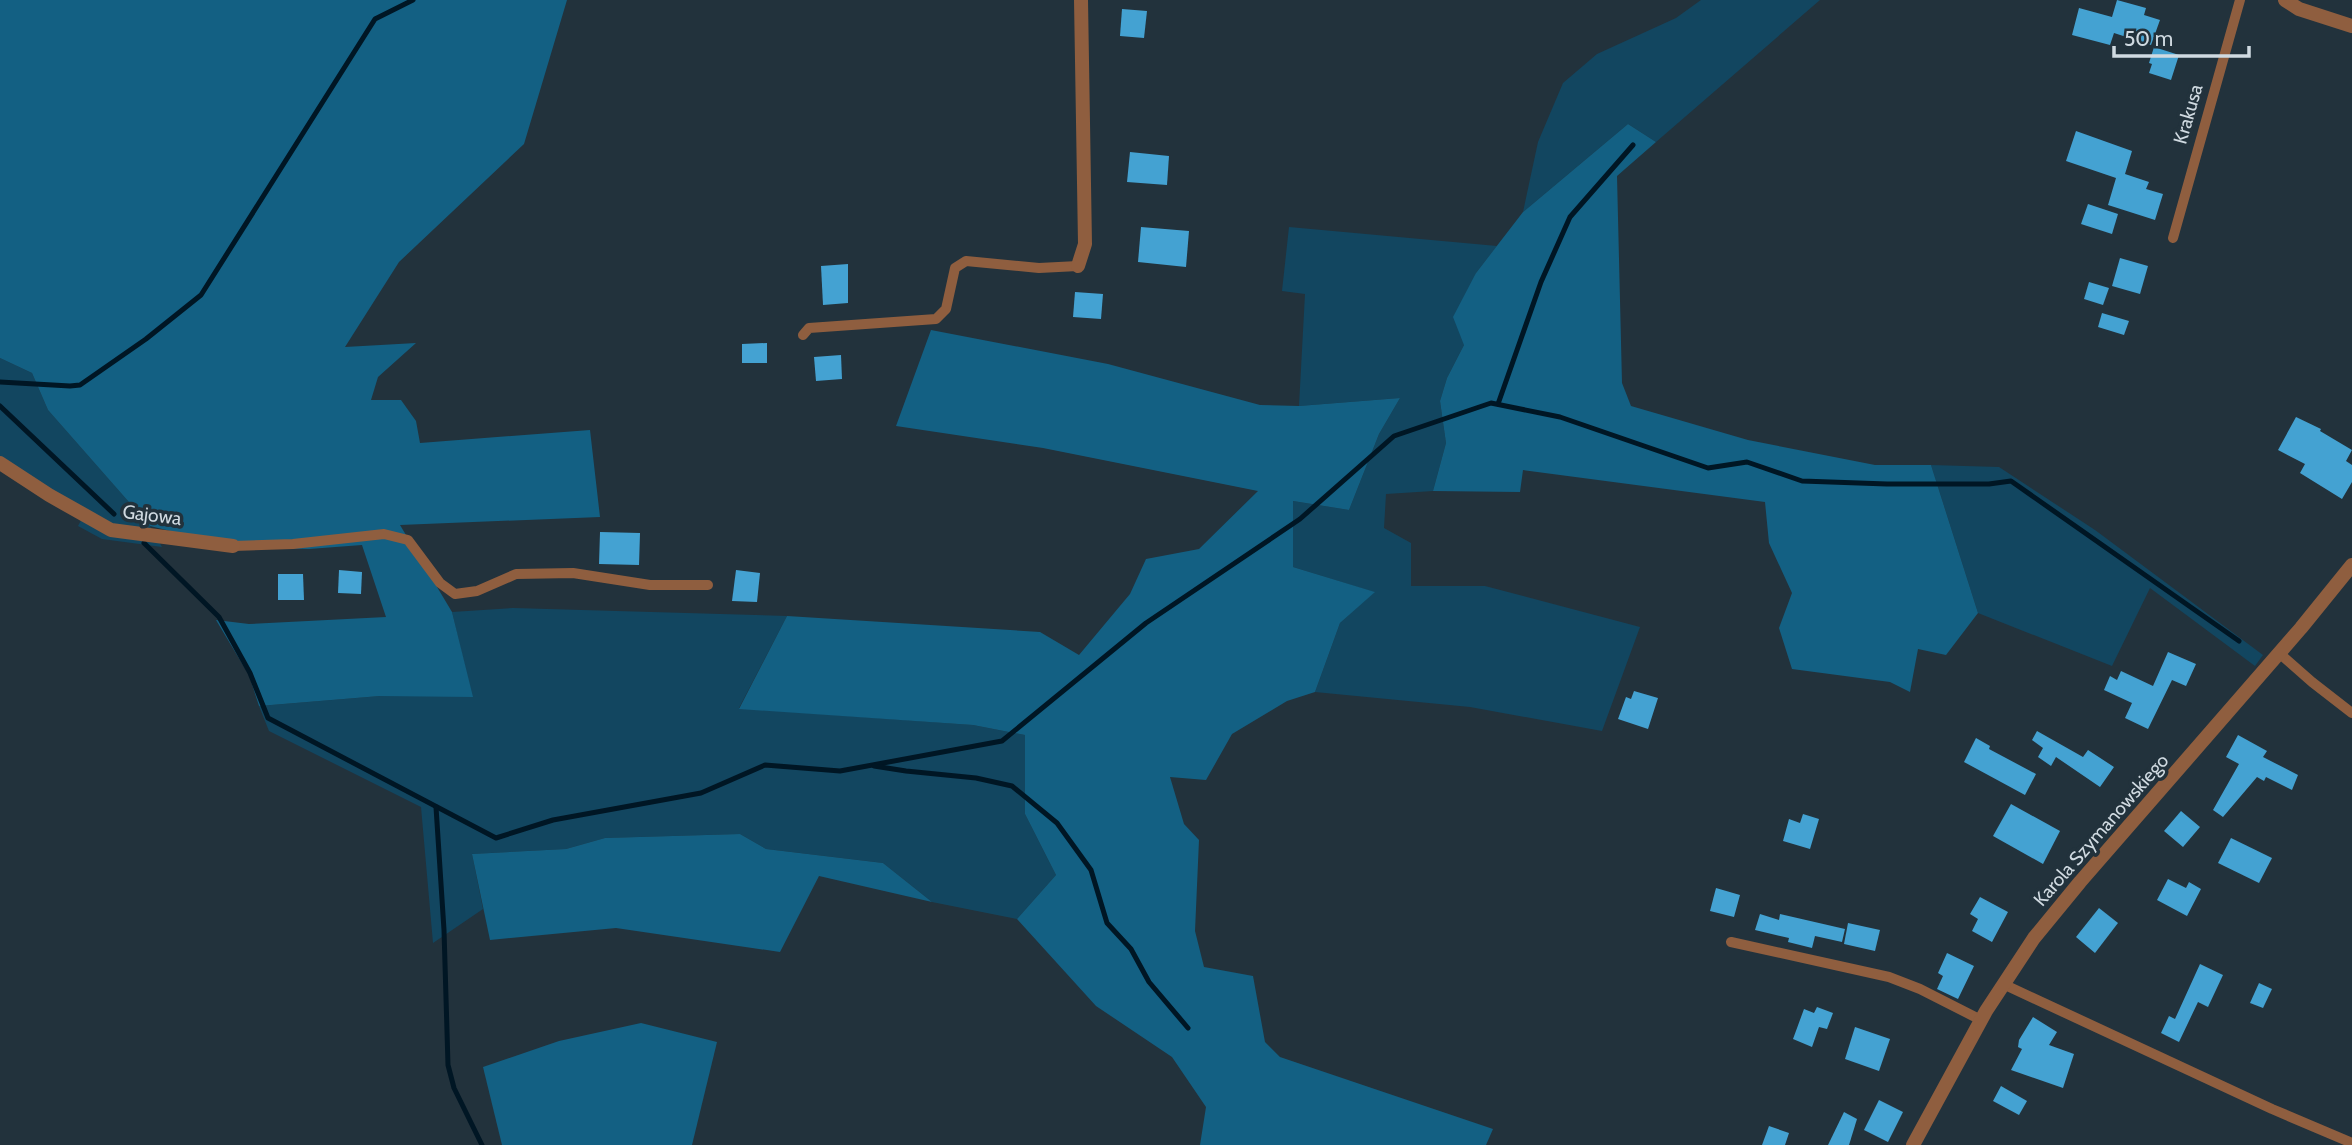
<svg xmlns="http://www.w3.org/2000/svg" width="2352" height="1145" viewBox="0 0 2352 1145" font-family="Cabin,sans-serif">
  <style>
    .green { fill: #124660 }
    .forest { fill: #136083 }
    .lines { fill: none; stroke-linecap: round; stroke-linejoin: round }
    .stream { stroke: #001624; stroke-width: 5 }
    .building { fill: #44a2d2 }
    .service { stroke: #8f5e3f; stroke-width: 10 }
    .minor { stroke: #8f5e3f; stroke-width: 14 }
    .tertiary { stroke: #8f5e3f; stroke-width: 14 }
    .labels { text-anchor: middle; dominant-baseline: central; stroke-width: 7; stroke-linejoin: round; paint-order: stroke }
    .street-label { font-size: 19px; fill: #d0dae1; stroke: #22323c }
  </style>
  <rect width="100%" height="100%" fill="#22323c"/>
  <g class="green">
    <polygon points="1701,0 1820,0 1656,142 1628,124 1523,212 1538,142 1563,83 1597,54 1676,18"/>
    <polygon points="1289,227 1497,246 1476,273 1464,345 1447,378 1440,401 1446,443 1433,491 1386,494 1384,528 1411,543 1411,586 1485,586 1640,627 1602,731 1470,707 1315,692 1340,623 1374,592 1293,567 1293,501 1349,510 1379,434 1400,398 1299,406 1305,294 1282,291"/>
    <polygon points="0,358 32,373 48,410 150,526 162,547 102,539 78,526 86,511 0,459"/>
    <polygon points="1931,465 1999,467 2095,530 2263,655 2255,666 2150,588 2112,666 1978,613"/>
    <polygon points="513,608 787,616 739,708 973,725 1025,735 1025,814 1056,875 1017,919 932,902 883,863 766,849 740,834 605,838 566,849 472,854 483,909 433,943 421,807 269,731 259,706 380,696 472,696 452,612"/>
  </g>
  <g class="forest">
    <polygon points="0,0 567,0 524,144 399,262 345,347 416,343 378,377 371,400 401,400 416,421 420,443 590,430 600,517 400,525 452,612 473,697 380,696 259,706 249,675 216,620 249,624 386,617 362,545 309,549 235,547 150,526 48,410 32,373 0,358"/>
    <polygon points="1628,124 1656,142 1617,176 1622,383 1631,406 1748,440 1875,465 1931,465 1978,613 1946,655 1918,649 1910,692 1890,682 1792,669 1779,628 1792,593 1769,543 1765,502 1523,470 1520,492 1433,491 1446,443 1440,401 1447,378 1464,345 1453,317 1476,273 1523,212"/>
    <polygon points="931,330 1108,364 1260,405 1299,406 1400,398 1379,434 1349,510 1293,501 1293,567 1375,592 1340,623 1315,692 1287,701 1232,734 1206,780 1170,777 1184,824 1199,840 1195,931 1204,967 1253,976 1265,1042 1280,1057 1493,1129 1486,1145 1200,1145 1206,1107 1172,1057 1096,1006 1017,919 1056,875 1025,814 1025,735 973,725 739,709 787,616 1040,632 1079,655 1130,594 1146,559 1199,549 1258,491 1043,448 896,426"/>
    <polygon points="740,834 766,849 883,863 932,902 819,876 780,952 616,928 490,940 472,854 566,849 605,838"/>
    <polygon points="641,1023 717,1042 692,1145 502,1145 483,1067 559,1041"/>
  </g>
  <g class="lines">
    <g class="stream">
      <polyline points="0,382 70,386 80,385 146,339 201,295 375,19 413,0"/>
      <polyline points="1498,404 1541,282 1570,217 1633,145"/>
      <polyline points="0,406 114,514"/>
      <polyline points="144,543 219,617 250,673 268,718 496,838 553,820 701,793 765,765 840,771 1002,741 1146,623 1300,519 1394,436 1491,403 1560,417 1708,468 1747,462 1802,481 1887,484 1989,484 2011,481 2239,641"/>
      <polyline points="874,766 906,771 976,778 1012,786 1057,823 1091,870 1107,923 1131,949 1149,982 1188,1028"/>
      <polyline points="436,807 444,930 448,1065 454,1088 482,1145"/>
    </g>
  </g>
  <g class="building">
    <polygon points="2117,0 2146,8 2144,15 2160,20 2151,45 2114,33 2110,45 2072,35 2079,8 2112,17"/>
    <polygon points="1122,9 1147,11 1144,38 1120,36"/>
    <polygon points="2154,47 2179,55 2171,80 2149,73 2152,64 2149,63"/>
    <polygon points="2076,131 2132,151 2125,174 2149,182 2146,189 2163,194 2155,220 2108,205 2116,178 2066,161"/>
    <polygon points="1130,152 1169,156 1167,185 1127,182"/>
    <polygon points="2088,204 2118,214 2112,234 2081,224"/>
    <polygon points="1141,227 1189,231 1186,267 1138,262"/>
    <polygon points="2120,258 2148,266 2140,294 2112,286"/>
    <polygon points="848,264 848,303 823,305 821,266"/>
    <polygon points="2089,282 2109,288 2103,305 2084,299"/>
    <polygon points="1075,292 1103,294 1101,319 1073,317"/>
    <polygon points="2102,313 2129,321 2124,335 2098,327"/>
    <polygon points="767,343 767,363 742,363 742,344"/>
    <polygon points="841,355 842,379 816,381 814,357"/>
    <polygon points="2296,417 2321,429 2320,431 2352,450 2346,461 2352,465 2352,482 2342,499 2300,473 2305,464 2278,450"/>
    <polygon points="600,532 640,533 639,565 599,564"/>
    <polygon points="339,570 362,572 361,594 338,593"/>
    <polygon points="736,570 760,573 757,602 732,601"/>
    <polygon points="278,574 303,574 304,600 278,600"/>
    <polygon points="2168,652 2196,664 2186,686 2172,680 2148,729 2125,718 2132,703 2104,690 2110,676 2117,680 2121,671 2153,686"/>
    <polygon points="1634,691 1658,698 1648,729 1618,719 1626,697 1631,699"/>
    <polygon points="2037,731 2083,757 2088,750 2114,767 2100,787 2056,757 2051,766 2038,757 2043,748 2032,740"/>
    <polygon points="2238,735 2267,751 2263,757 2298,775 2292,790 2266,777 2264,781 2257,777 2223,817 2213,810 2239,764 2226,757"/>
    <polygon points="1976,738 1990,746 1989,749 2036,774 2025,795 1964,762"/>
    <polygon points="2011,804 2060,831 2043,864 1993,836"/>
    <polygon points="2181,811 2200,827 2183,847 2164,831"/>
    <polygon points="1803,814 1819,819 1810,849 1783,841 1789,819 1800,823"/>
    <polygon points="2231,838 2272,858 2259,883 2218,863"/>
    <polygon points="2168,879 2186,888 2189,882 2201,889 2187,916 2157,900"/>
    <polygon points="1716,888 1740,895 1734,917 1710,911"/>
    <polygon points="1980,897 2008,912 1992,942 1972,931 1978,919 1970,914"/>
    <polygon points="2099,908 2118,923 2095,953 2076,937"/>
    <polygon points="1760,914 1779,920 1780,914 1845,929 1842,942 1815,936 1812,948 1788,942 1789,938 1755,930"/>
    <polygon points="1848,923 1880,930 1875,951 1844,944"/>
    <polygon points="1947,953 1974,966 1958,999 1937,989 1943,976 1938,973"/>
    <polygon points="2200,964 2223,975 2208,1007 2198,1002 2179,1042 2161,1033 2169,1016 2175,1019"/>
    <polygon points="2259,983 2272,989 2263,1008 2250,1003"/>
    <polygon points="1817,1007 1833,1013 1827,1029 1819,1027 1812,1047 1793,1039 1804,1009 1814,1013"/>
    <polygon points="2033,1017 2057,1032 2049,1045 2074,1054 2063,1088 2011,1070 2022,1049 2018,1047 2019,1040"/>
    <polygon points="1855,1027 1890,1039 1879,1071 1845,1059"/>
    <polygon points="2001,1086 2027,1101 2019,1115 1993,1101"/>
    <polygon points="1879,1100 1903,1112 1888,1142 1864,1130"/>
    <polygon points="1844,1112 1857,1119 1849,1145 1828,1145"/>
    <polygon points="1769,1126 1789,1133 1785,1145 1762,1145"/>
  </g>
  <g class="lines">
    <g class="service">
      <polyline points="2173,238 2240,0"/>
      <polyline points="803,335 809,328 936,319 946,309 955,268 966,261 1039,268 1078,266"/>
      <polyline points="233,546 293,544 384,534 408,540 440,583 455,594 477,591 516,574 573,573 650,585 708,585"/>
      <polyline points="2279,653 2312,682 2352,713"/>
      <polyline points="1731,942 1889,977 1920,989 1981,1020"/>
      <polyline points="2003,984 2272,1109 2352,1143"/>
    </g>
    <g class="minor">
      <polyline points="2285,0 2299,9 2352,26"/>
      <polyline points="1078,266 1085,244 1081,0"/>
      <polyline points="0,463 49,495 111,530 233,546"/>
    </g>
    <polyline class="tertiary" points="1913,1145 1986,1011 2034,938 2080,882 2301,628 2352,565"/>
  </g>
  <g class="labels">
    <g class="street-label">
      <text transform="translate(2188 114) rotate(-74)">Krakusa</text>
      <text transform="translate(152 515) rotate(7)">Gajowa</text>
      <text transform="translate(2101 830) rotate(-49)">Karola Szymanowskiego</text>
    </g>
  </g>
  <path d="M2114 46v10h135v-10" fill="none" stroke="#d0dae1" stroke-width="3.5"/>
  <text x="2124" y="46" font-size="21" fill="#d0dae1" stroke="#22323c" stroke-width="5" paint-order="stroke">50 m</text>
</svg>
